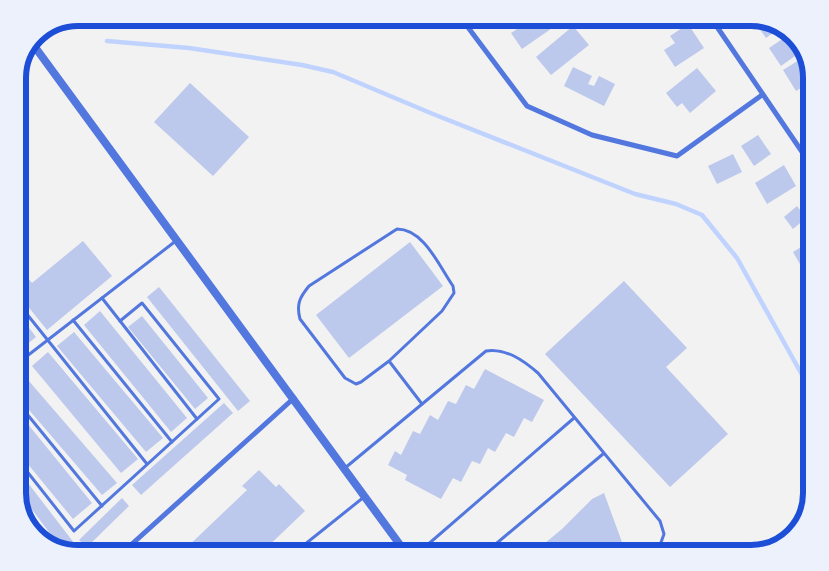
<svg xmlns="http://www.w3.org/2000/svg" width="829" height="571" viewBox="0 0 829 571" font-family="'Zilla Slab',serif">
  <style>
    .lines { fill: none; stroke-linecap: round; stroke-linejoin: round }
    .stream { stroke: #bfd3fe; stroke-width: 4.5 }
    .building { fill: #bdc9ec }
    .path { stroke: #1d4ed8; stroke-width: 2.5 }
    .service { stroke: #5277de; stroke-width: 3 }
    .minor { stroke: #5277de; stroke-width: 5 }
    .tertiary { stroke: #5277de; stroke-width: 8 }
    .rim { fill: none; stroke: #1d4ed8; stroke-width: 6 }
  </style>
  <rect width="100%" height="100%" fill="#f2f2f2"/>
  <g class="lines">
    <polyline class="stream" points="107,41 189,48 302,65 333,72 433,114 635,194 676,204 702,215 737,258 811,391"/>
  </g>
  <g class="building">
    <polygon points="534,18 554,18 558,24 522,49 511,33"/>
    <polygon points="752,18 781,27 766,38"/>
    <polygon points="688,24 704,48 675,67 664,50 675,43 670,36"/>
    <polygon points="573,26 589,45 551,75 536,57"/>
    <polygon points="790,34 802,51 781,66 769,48"/>
    <polygon points="804,57 811,78 811,95 806,85 796,91 783,70"/>
    <polygon points="573,67 592,76 588,84 594,86 599,76 615,84 604,106 564,86"/>
    <polygon points="697,68 716,91 690,113 682,103 677,107 666,93"/>
    <polygon points="190,83 249,137 213,176 154,122"/>
    <polygon points="758,135 771,154 754,166 741,146"/>
    <polygon points="733,154 742,172 717,184 708,166"/>
    <polygon points="784,165 796,186 767,204 755,183"/>
    <polygon points="797,206 806,218 793,229 784,217"/>
    <polygon points="83,241 112,276 47,330 18,294 18,266 32,283"/>
    <polygon points="811,241 811,260 801,266 793,252"/>
    <polygon points="410,242 443,286 349,358 316,315"/>
    <polygon points="811,275 811,291 804,281"/>
    <polygon points="624,281 687,348 666,367 728,434 670,487 545,354"/>
    <polygon points="159,287 250,401 238,411 147,297"/>
    <polygon points="100,311 187,418 171,432 84,325"/>
    <polygon points="18,313 36,337 20,350 18,346"/>
    <polygon points="142,316 208,398 195,409 128,327"/>
    <polygon points="74,332 163,438 146,452 57,346"/>
    <polygon points="48,352 138,459 121,473 32,366"/>
    <polygon points="485,369 544,400 532,422 524,418 514,437 506,433 495,452 488,448 480,464 472,461 461,482 453,478 441,499 405,480 407,475 388,465 395,451 401,455 413,431 420,434 430,415 438,420 448,401 456,404 466,385 474,389"/>
    <polygon points="22,373 117,483 102,495 18,397 18,377"/>
    <polygon points="224,403 233,413 141,495 132,485"/>
    <polygon points="18,412 92,503 73,519 18,452"/>
    <polygon points="18,470 81,552 80,553 61,548 18,491"/>
    <polygon points="259,470 276,487 279,484 305,511 261,553 186,553 183,551 247,490 242,486"/>
    <polygon points="604,493 626,553 533,553 562,529 592,499"/>
    <polygon points="122,498 129,506 87,547 79,540"/>
  </g>
  <g class="lines">
    <polyline class="path" points="25,72 26,85"/>
    <g class="service">
      <polyline points="102,298 197,419"/>
      <polyline points="18,303 147,464"/>
      <polyline points="73,320 172,442"/>
      <path d="M 389,361 L 442,311 L 454,293 L 453,286 C 439,266 424,229 397,229 L 309,286 C 300,297 296,304 300,319 L 345,378 L 356,384 L 361,382 L 389,361 L 422,404"/>
      <polyline points="18,363 177,240"/>
      <polyline points="18,403 102,506"/>
      <polyline points="18,460 74,531 219,399 142,303 120,321"/>
      <path d="M 345,468 L 486,351 C 506,348 523,360 538,373 L 660,521 L 664,534 L 659,548 L 654,553"/>
      <polyline points="294,553 364,497"/>
      <polyline points="418,553 574,418"/>
      <polyline points="485,553 603,454"/>
    </g>
    <g class="minor">
      <polyline points="461,18 527,106 592,135 677,156 762,95"/>
      <polyline points="711,18 811,165"/>
      <polyline points="122,553 294,398"/>
    </g>
    <polyline class="tertiary" points="32,43 406,553"/>
  </g>
  <path d="M0 0H829V571H0ZM78 26H751A52 52 0 0 1 803 78V493A52 52 0 0 1 751 545H78A52 52 0 0 1 26 493V78A52 52 0 0 1 78 26Z" fill="#edf1fc" fill-rule="evenodd"/>
  <path class="rim" d="M78 26H751A52 52 0 0 1 803 78V493A52 52 0 0 1 751 545H78A52 52 0 0 1 26 493V78A52 52 0 0 1 78 26Z"/>
</svg>
